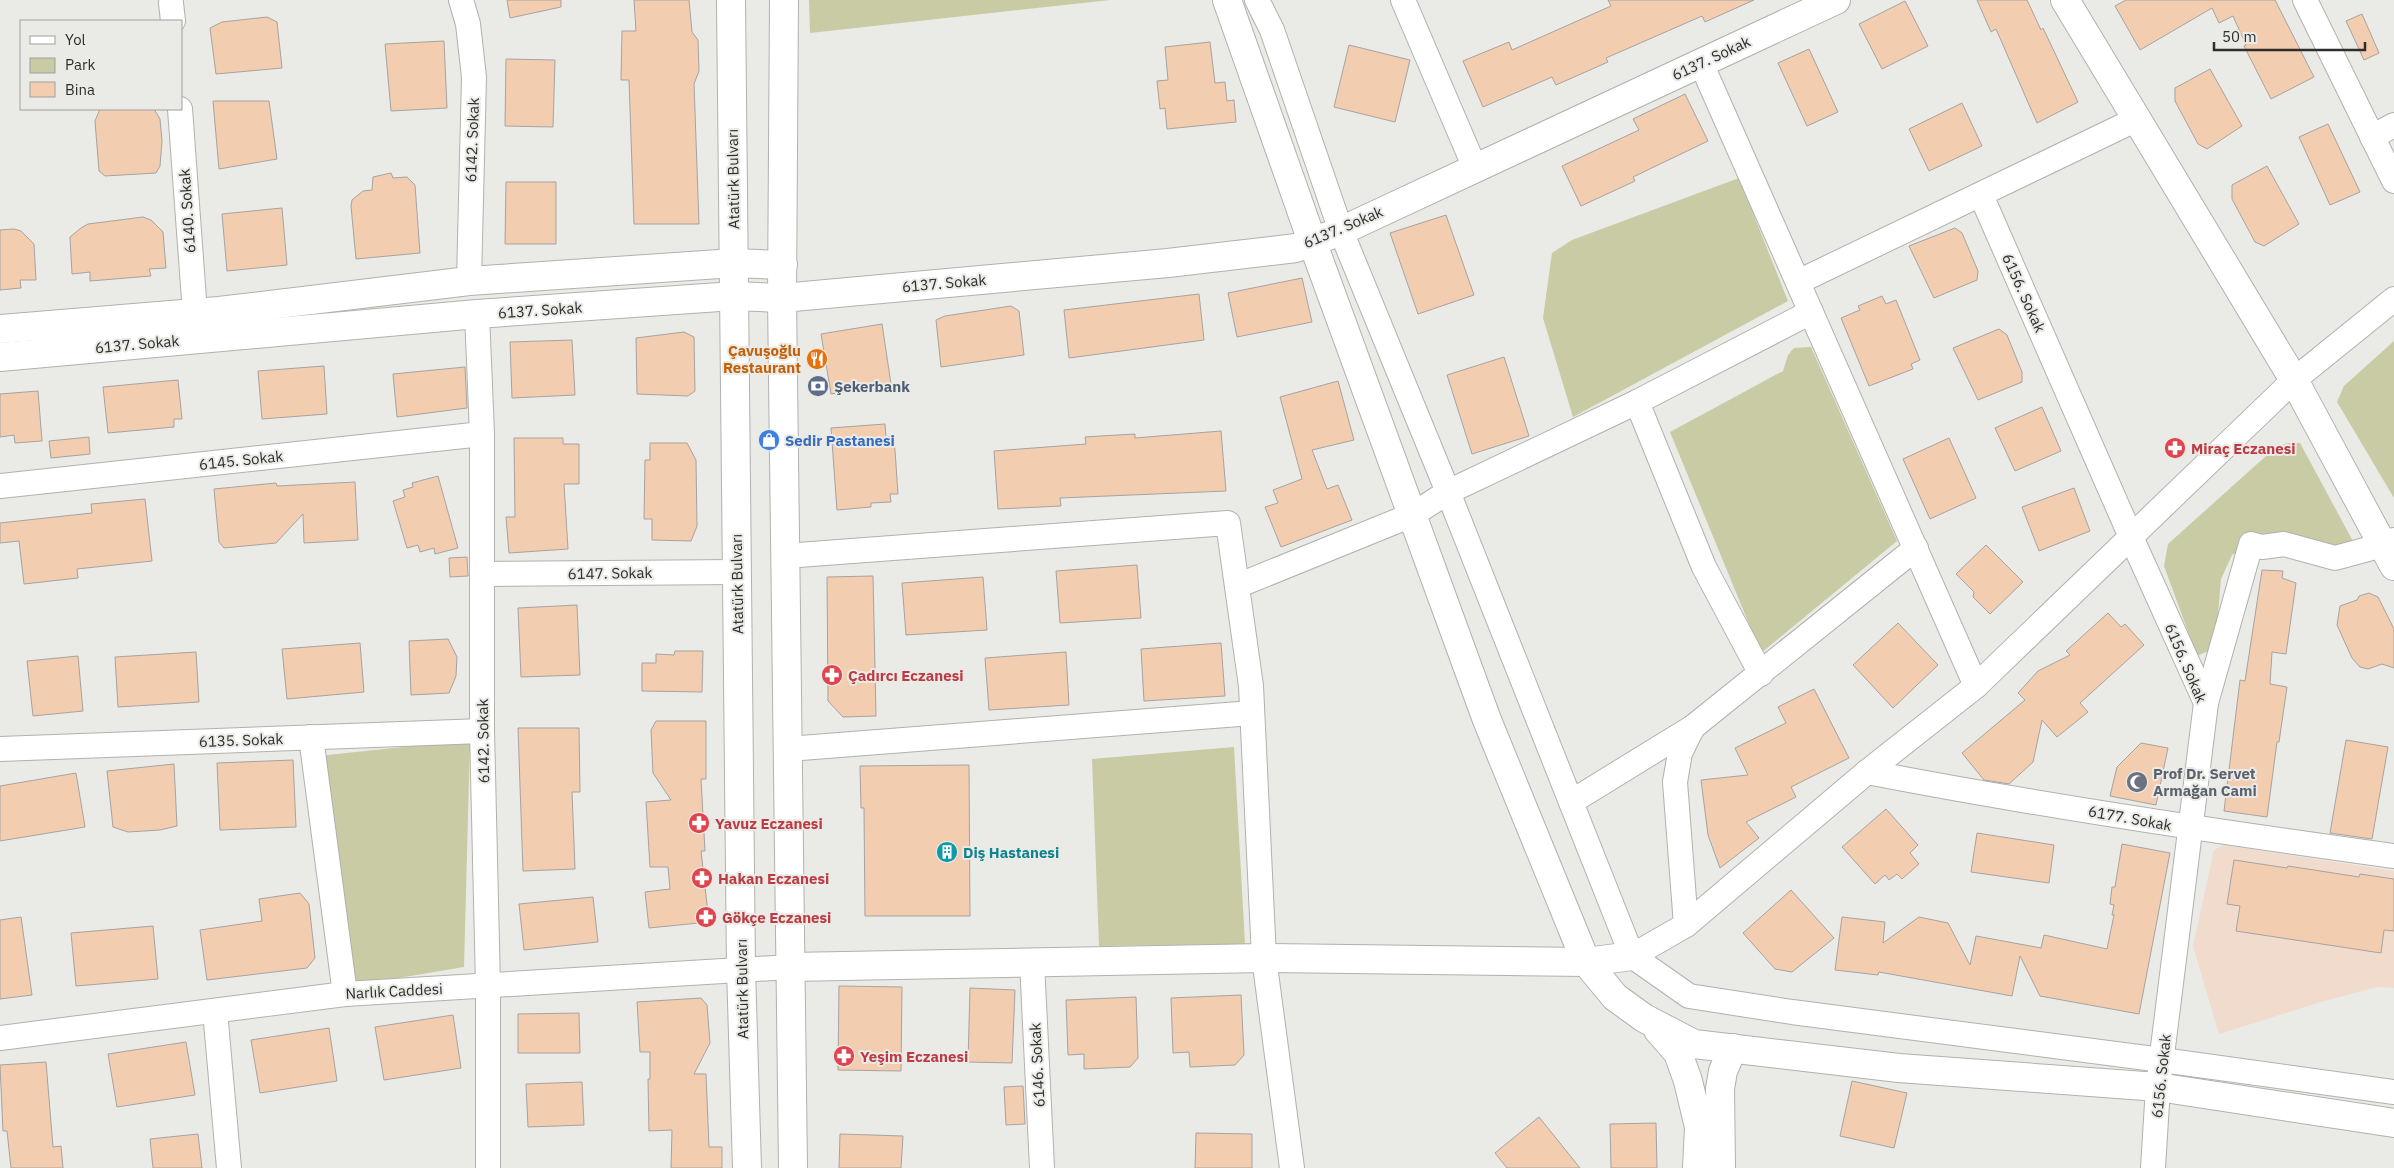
<svg xmlns="http://www.w3.org/2000/svg" width="2394" height="1168" viewBox="0 0 2394 1168" font-family="'IBM Plex Sans',sans-serif">
  <style>
    .education { fill: #f0dbcd }
    .green { fill: #c8cba4 }
    .building { fill: #f3cdaf; stroke: #a7a3a1 }
    .lines { fill: none; stroke-linecap: round; stroke-linejoin: round }
    .minor-casing { stroke: #b1b1ad; stroke-width: 26 }
    .tertiary-casing { stroke: #b1b1ad; stroke-width: 30 }
    .secondary-casing { stroke: #b1b1ad; stroke-width: 30 }
    .minor { stroke: #fff; stroke-width: 24 }
    .tertiary { stroke: #fff; stroke-width: 28 }
    .secondary { stroke: #fff; stroke-width: 28 }
    .labels { text-anchor: middle; dominant-baseline: central; stroke-width: 4; stroke-linejoin: round; paint-order: stroke }
    .street-label { font-size: 15px; fill: #2f2e2d; stroke: #eaeae6 }
    .food-label { font-size: 15px; font-weight: bold; fill: #c56008; stroke: #eaeae6; text-anchor: end }
    .service-label { font-size: 15px; font-weight: bold; fill: #4e5e75; stroke: #eaeae6; text-anchor: start }
    .shop-label { font-size: 15px; font-weight: bold; fill: #366cbe; stroke: #eaeae6; text-anchor: start }
    .health-label { font-size: 15px; font-weight: bold; fill: #be3a42; stroke: #eaeae6; text-anchor: start }
    .worship-label { font-size: 15px; font-weight: bold; fill: #5b616d; stroke: #eaeae6; text-anchor: start }
    .culture-label { font-size: 15px; font-weight: bold; fill: #0d838f; stroke: #eaeae6; text-anchor: start }
  </style>
  <rect width="100%" height="100%" fill="#eaeae6"/>
  <polygon class="education" points="2224,845 2394,871 2394,988 2377,987 2324,1001 2219,1034 2193,946 2214,850"/>
  <g class="green">
    <polygon points="809,0 1110,0 810,33"/>
    <polygon points="1739,178 1788,301 1573,417 1543,318 1552,253 1572,240"/>
    <polygon points="2394,341 2394,498 2337,402 2344,386"/>
    <polygon points="1811,347 1897,541 1761,653 1670,432 1783,371 1788,355 1794,348"/>
    <polygon points="2288,443 2300,443 2362,558 2253,542 2232,555 2221,579 2215,648 2197,656 2164,566 2168,544 2276,447"/>
    <polygon points="470,740 464,967 351,986 318,756"/>
    <polygon points="1234,747 1245,944 1099,946 1092,759"/>
  </g>
  <g class="building">
    <polygon points="507,0 561,0 561,7 510,18"/>
    <polygon points="634,0 689,0 692,32 698,40 699,71 694,84 699,224 634,224 629,80 621,80 622,31 636,31"/>
    <polygon points="1608,0 1754,0 1705,22 1702,16 1606,58 1608,62 1556,85 1552,77 1483,107 1463,61 1509,42 1512,50 1611,6"/>
    <polygon points="1977,0 2027,0 2041,30 2043,28 2078,102 2037,123 1996,29 1991,32"/>
    <polygon points="2126,0 2275,0 2314,77 2271,99 2244,46 2246,45 2233,16 2219,23 2212,8 2140,50 2115,6"/>
    <polygon points="1905,1 1928,46 1882,69 1859,24"/>
    <polygon points="2362,14 2379,53 2364,60 2346,21"/>
    <polygon points="267,17 277,22 282,68 216,74 210,28 222,22"/>
    <polygon points="444,41 447,108 391,111 385,44"/>
    <polygon points="1210,42 1215,83 1225,82 1227,101 1234,100 1236,122 1167,129 1165,108 1160,109 1157,81 1168,80 1165,47"/>
    <polygon points="1349,45 1410,60 1395,122 1334,107"/>
    <polygon points="1809,49 1838,112 1807,126 1778,63"/>
    <polygon points="506,59 555,60 553,127 505,126"/>
    <polygon points="2210,69 2242,126 2207,149 2198,144 2175,101 2175,88"/>
    <polygon points="1685,94 1708,141 1633,177 1635,181 1581,206 1562,166 1639,130 1633,119"/>
    <polygon points="213,101 269,101 277,159 219,169"/>
    <polygon points="1962,103 1982,146 1929,171 1909,129"/>
    <polygon points="100,109 154,109 160,119 162,141 160,166 156,173 105,176 99,171 95,121"/>
    <polygon points="2328,124 2360,192 2330,205 2299,137"/>
    <polygon points="2267,166 2299,224 2264,246 2255,242 2232,199 2232,185"/>
    <polygon points="391,173 393,178 407,177 415,185 420,253 356,259 351,206 352,200 363,191 372,190 373,177"/>
    <polygon points="506,182 556,182 556,244 505,244"/>
    <polygon points="282,208 287,265 227,271 222,214"/>
    <polygon points="1446,215 1474,295 1418,314 1390,233"/>
    <polygon points="143,217 151,220 163,232 166,268 149,269 151,276 90,281 90,272 72,274 70,237 81,228 88,224"/>
    <polygon points="1955,228 1962,233 1978,271 1977,280 1934,298 1909,246"/>
    <polygon points="14,229 21,231 34,244 36,280 20,280 21,288 0,290 0,230"/>
    <polygon points="1302,278 1312,322 1237,337 1228,293"/>
    <polygon points="1199,294 1204,340 1069,358 1064,310"/>
    <polygon points="1882,296 1886,304 1896,300 1920,360 1911,364 1913,369 1869,386 1841,318 1860,310 1858,306"/>
    <polygon points="1011,306 1019,311 1024,355 941,367 936,320 945,316"/>
    <polygon points="882,324 891,384 831,394 821,334"/>
    <polygon points="1999,329 2007,335 2022,372 2022,382 1978,400 1953,348"/>
    <polygon points="684,332 694,337 695,391 688,396 637,394 636,338"/>
    <polygon points="572,340 575,395 512,398 510,342"/>
    <polygon points="1504,357 1529,436 1472,454 1447,375"/>
    <polygon points="324,366 327,414 262,419 258,371"/>
    <polygon points="465,367 467,408 397,417 393,374"/>
    <polygon points="178,380 182,419 174,419 174,427 108,433 103,387"/>
    <polygon points="1338,381 1354,440 1312,450 1327,489 1338,485 1352,520 1281,547 1265,507 1278,503 1273,490 1302,479 1280,397"/>
    <polygon points="38,391 42,441 15,443 14,435 0,437 0,394"/>
    <polygon points="2042,407 2061,451 2015,471 1995,428"/>
    <polygon points="885,424 886,437 894,436 898,494 890,494 891,502 871,503 871,507 837,510 831,428"/>
    <polygon points="1221,431 1226,491 1060,498 1061,506 998,509 994,451 1086,444 1085,437 1100,436 1135,434 1135,438"/>
    <polygon points="89,437 90,454 51,458 49,441"/>
    <polygon points="514,438 563,438 563,444 579,444 579,484 564,484 568,549 509,553 506,517 515,517"/>
    <polygon points="1949,438 1976,498 1930,519 1903,459"/>
    <polygon points="650,443 687,443 696,460 697,526 691,541 652,540 652,519 644,519 645,460 650,460"/>
    <polygon points="438,476 458,548 435,554 434,548 420,552 418,545 407,548 393,501 405,497 403,490 413,487 412,483"/>
    <polygon points="355,482 358,540 304,543 303,514 276,543 224,548 219,542 214,489 276,483 277,486"/>
    <polygon points="2074,488 2090,531 2039,551 2022,507"/>
    <polygon points="145,499 152,561 77,569 78,578 24,584 19,541 0,543 0,523 92,513 91,504"/>
    <polygon points="1986,545 2023,582 1990,614 1973,597 1974,592 1956,574"/>
    <polygon points="467,557 468,576 450,577 449,558"/>
    <polygon points="1137,565 1141,618 1060,623 1056,571"/>
    <polygon points="2262,570 2283,571 2282,578 2296,583 2286,654 2272,652 2270,684 2287,687 2279,742 2277,742 2267,817 2224,811 2240,680 2245,681"/>
    <polygon points="873,576 876,716 843,717 828,701 827,577"/>
    <polygon points="983,577 987,630 906,635 902,583"/>
    <polygon points="2369,593 2378,597 2394,629 2394,668 2382,664 2368,669 2360,667 2352,658 2337,625 2340,606 2357,600 2359,596"/>
    <polygon points="577,605 580,675 521,677 518,608"/>
    <polygon points="2108,613 2121,627 2125,624 2144,645 2080,703 2088,712 2057,737 2042,720 2033,762 2009,784 1984,780 1962,753 2025,700 2018,693 2038,671 2070,655 2066,651"/>
    <polygon points="1898,623 1938,665 1893,708 1853,665"/>
    <polygon points="448,639 457,657 456,676 449,693 411,695 409,641"/>
    <polygon points="360,643 364,692 287,699 282,649"/>
    <polygon points="1221,643 1225,696 1144,701 1141,649"/>
    <polygon points="675,651 703,651 702,692 642,691 642,663 656,663 656,654 674,655"/>
    <polygon points="196,652 199,702 118,707 115,657"/>
    <polygon points="1066,652 1069,705 989,710 985,658"/>
    <polygon points="78,656 83,711 33,716 27,661"/>
    <polygon points="1814,689 1849,758 1791,787 1796,797 1746,822 1759,838 1720,868 1708,835 1701,780 1748,775 1735,748 1786,723 1778,707"/>
    <polygon points="656,721 706,721 706,779 701,779 705,851 701,851 709,922 649,928 645,892 670,889 668,867 650,867 646,802 671,800 653,773 651,730"/>
    <polygon points="518,728 579,728 580,792 572,792 575,869 523,871"/>
    <polygon points="2346,740 2388,747 2372,839 2330,833"/>
    <polygon points="2141,743 2168,748 2156,805 2110,796 2117,767"/>
    <polygon points="293,760 296,827 220,830 217,763"/>
    <polygon points="174,764 177,826 160,830 128,832 113,827 107,771"/>
    <polygon points="969,765 970,916 865,916 864,808 861,808 860,766"/>
    <polygon points="76,773 85,827 0,841 0,786"/>
    <polygon points="1886,809 1918,845 1910,853 1919,864 1902,879 1897,874 1889,880 1885,875 1875,884 1842,847"/>
    <polygon points="1977,833 2054,845 2049,883 1971,872"/>
    <polygon points="2122,844 2170,853 2139,1014 2040,996 2020,956 2012,996 1879,972 1878,975 1835,970 1842,917 1885,922 1883,943 1919,917 1948,923 1970,965 1976,936 2041,948 2044,935 2107,949 2114,915 2112,915 2114,905 2110,904 2112,887 2115,887"/>
    <polygon points="2234,860 2287,868 2288,866 2359,877 2360,874 2394,879 2394,931 2384,930 2381,953 2236,931 2240,906 2227,904"/>
    <polygon points="1791,890 1834,938 1792,972 1775,969 1743,933"/>
    <polygon points="300,893 309,904 315,958 307,968 207,980 200,930 262,921 259,899"/>
    <polygon points="593,897 598,942 524,950 519,904"/>
    <polygon points="21,917 32,995 0,999 0,920"/>
    <polygon points="153,926 158,979 76,986 71,933"/>
    <polygon points="839,986 902,987 901,1071 838,1070"/>
    <polygon points="970,988 1015,990 1012,1063 968,1062"/>
    <polygon points="1241,995 1244,1055 1235,1065 1190,1067 1189,1052 1173,1053 1171,998"/>
    <polygon points="1136,997 1138,1058 1130,1067 1084,1069 1084,1054 1068,1055 1066,1000"/>
    <polygon points="701,998 707,1005 710,1043 694,1074 706,1074 709,1147 722,1147 722,1168 671,1168 672,1130 649,1131 648,1079 650,1079 650,1052 640,1052 637,1002"/>
    <polygon points="579,1013 580,1053 518,1053 518,1014"/>
    <polygon points="453,1015 461,1068 384,1080 375,1027"/>
    <polygon points="329,1028 337,1081 260,1093 251,1040"/>
    <polygon points="186,1042 195,1095 117,1107 108,1054"/>
    <polygon points="46,1062 53,1147 61,1146 63,1168 11,1168 7,1131 3,1131 0,1065"/>
    <polygon points="1852,1081 1907,1093 1894,1148 1840,1136"/>
    <polygon points="582,1082 584,1125 528,1127 526,1084"/>
    <polygon points="1023,1086 1025,1124 1006,1125 1004,1087"/>
    <polygon points="1539,1117 1580,1168 1507,1168 1495,1153"/>
    <polygon points="1656,1123 1657,1168 1611,1168 1610,1124"/>
    <polygon points="1196,1133 1252,1134 1252,1168 1195,1168"/>
    <polygon points="198,1134 202,1168 153,1168 150,1139"/>
    <polygon points="840,1134 903,1136 901,1168 839,1168"/>
  </g>
  <g class="lines">
    <g class="minor-casing">
      <g id="minor">
        <polyline points="461,0 468,24 474,77 469,281"/>
        <polyline points="1257,0 1272,30 1341,231 1448,492 1632,956 1689,996 1792,1012 2162,1060 2394,1092"/>
        <polyline points="1403,0 1475,168"/>
        <polyline points="2305,0 2394,181"/>
        <polyline points="171,3 173,21"/>
        <polyline points="1701,63 1976,686"/>
        <polyline points="180,109 195,313"/>
        <polyline points="2372,137 2394,125"/>
        <polyline points="1981,195 2131,537 2206,703 2158,1087 2153,1168"/>
        <polyline points="1798,282 2137,119"/>
        <polyline points="477,314 482,434 482,731 488,986 488,1168"/>
        <polyline points="1637,402 1704,567 1761,674"/>
        <polyline points="0,486 482,434"/>
        <polyline points="785,556 1228,523 1251,686 1264,958 1292,1168"/>
        <polyline points="483,574 737,572"/>
        <polyline points="1237,586 1412,515 1448,492 1637,402 1811,312"/>
        <polyline points="2206,703 2251,544 2262,547 2284,544 2335,558 2383,545 2394,540"/>
        <polyline points="311,737 345,994"/>
        <polyline points="0,749 482,731"/>
        <polyline points="788,749 1252,713"/>
        <path d="M 1867,772 C 2042,806 2218,832 2394,856"/>
        <polyline points="1571,802 1693,727"/>
        <polyline points="1686,925 1675,782 1680,753 1693,727 1916,548"/>
        <polyline points="1632,956 1686,925 1867,772 1976,686 2294,380 2394,299"/>
        <polyline points="1032,962 1042,1168"/>
        <polyline points="215,1011 229,1168"/>
        <polyline points="0,1038 345,994 790,967"/>
      </g>
    </g>
    <g class="tertiary-casing">
      <g id="tertiary">
        <polyline points="1227,0 1312,241 1487,720 1586,962 1615,997 1644,1018 1694,1044 1899,1068 2158,1087 2394,1123"/>
        <polyline points="2065,0 2294,380 2394,566"/>
        <polyline points="0,329 219,311 469,281 734,263 783,265"/>
        <polyline points="0,357 477,314 734,296 782,298 1168,263 1296,248 1341,231 1836,0"/>
        <polyline points="790,967 1264,958 1586,962 1632,956"/>
        <polyline points="1658,1030 1678,1053 1688,1081 1699,1127 1697,1168"/>
        <polyline points="1721,1168 1720,1089 1723,1071 1733,1048"/>
      </g>
    </g>
    <g class="secondary-casing">
      <g id="secondary">
        <polyline points="731,0 741,969 747,1168"/>
        <polyline points="784,0 782,298 793,1168"/>
      </g>
    </g>
    <use href="#minor" class="minor"/>
    <use href="#tertiary" class="tertiary"/>
    <use href="#secondary" class="secondary"/>
  </g>
  <defs>
    <g id="restaurant-disc" transform="scale(1.125)"><circle r="9.5" fill="#e8710a" stroke="#eaeae6"/><path d="M-5-6h1v4h1v-4h1v4h1v-4h1v5L-1.5 .5V6h-2V.5L-5-1ZM5-6V6H3V1.5H1.5Q1.5-4 5-6Z" fill="#fff"/></g>
    <g id="bank-disc" transform="scale(1.125)"><circle r="9.5" fill="#5c6f8a" stroke="#eaeae6"/><path d="M-6-4H6V4H-6ZM0-2.3a2.3 2.3 0 1 0 0 4.6a2.3 2.3 0 1 0 0-4.6Z" fill="#fff"/></g>
    <g id="shop-disc" transform="scale(1.125)"><circle r="9.5" fill="#3f7fe0" stroke="#eaeae6"/><path d="M-5-2.5h2.3a2.7 3.5 0 0 1 5.4 0H5L5.5 6h-11ZM-1.5-2.5h3a1.5 2.3 0 0 0-3 0Z" fill="#fff"/></g>
    <g id="pharmacy-disc" transform="scale(1.125)"><circle r="9.5" fill="#e0444e" stroke="#eaeae6"/><path d="M-2-6h4v4h4v4h-4v4h-4v-4h-4v-4h4Z" fill="#fff"/></g>
    <g id="mosque-disc" transform="scale(1.125)"><circle r="9.5" fill="#6b7280" stroke="#eaeae6"/><path d="M3.5-4.9A6 6 0 1 0 3.5 4.9A5 5 0 1 1 3.5-4.9Z" fill="#fff"/></g>
    <g id="building-disc" transform="scale(1.125)"><circle r="9.5" fill="#0f9aa8" stroke="#eaeae6"/><path d="M-4-6H4V6H1V3H-1V6H-4ZM-2.5-4.3h1.7v1.8h-1.7ZM.8-4.3h1.7v1.8H.8ZM-2.5-1h1.7V.8h-1.7ZM.8-1h1.7V.8H.8Z" fill="#fff"/></g>
  </defs>
  <g fill-rule="evenodd">
    <use href="#restaurant-disc" x="817" y="359"/>
    <use href="#bank-disc" x="818" y="386"/>
    <use href="#shop-disc" x="769" y="440"/>
    <use href="#pharmacy-disc" x="2175" y="448"/>
    <use href="#pharmacy-disc" x="832" y="675"/>
    <use href="#mosque-disc" x="2137" y="782"/>
    <use href="#pharmacy-disc" x="699" y="823"/>
    <use href="#building-disc" x="947" y="852"/>
    <use href="#pharmacy-disc" x="702" y="878"/>
    <use href="#pharmacy-disc" x="706" y="917"/>
    <use href="#pharmacy-disc" x="844" y="1056"/>
  </g>
  <g class="labels">
    <g class="street-label">
      <text transform="translate(1711 58) rotate(-25)">6137. Sokak</text>
      <text transform="translate(472 140) rotate(-88)">6142. Sokak</text>
      <text transform="translate(733 179) rotate(-91)">Atatürk Bulvarı</text>
      <text transform="translate(187 211) rotate(-94)">6140. Sokak</text>
      <text transform="translate(1343 227) rotate(-23)">6137. Sokak</text>
      <text transform="translate(944 283) rotate(-5)">6137. Sokak</text>
      <text transform="translate(2024 293) rotate(66)">6156. Sokak</text>
      <text transform="translate(540 310) rotate(-4)">6137. Sokak</text>
      <text transform="translate(137 344) rotate(-5)">6137. Sokak</text>
      <text transform="translate(241 460) rotate(-6)">6145. Sokak</text>
      <text transform="translate(610 573) rotate(-1)">6147. Sokak</text>
      <text transform="translate(737 584) rotate(-91)">Atatürk Bulvarı</text>
      <text transform="translate(2186 663) rotate(67)">6156. Sokak</text>
      <text transform="translate(241 740) rotate(-2)">6135. Sokak</text>
      <text transform="translate(483 741) rotate(-91)">6142. Sokak</text>
      <text transform="translate(2130 818) rotate(10)">6177. Sokak</text>
      <text transform="translate(742 989) rotate(-91)">Atatürk Bulvarı</text>
      <text transform="translate(394 991) rotate(-3)">Narlık Caddesi</text>
      <text transform="translate(1037 1065) rotate(-93)">6146. Sokak</text>
      <text transform="translate(2161 1076) rotate(-84)">6156. Sokak</text>
    </g>
    <g class="food-label">
      <text x="801" y="350">Çavuşoğlu<tspan x="801" dy="17">Restaurant</tspan></text>
    </g>
    <g class="service-label">
      <text x="834" y="386">Şekerbank</text>
    </g>
    <g class="shop-label">
      <text x="785" y="440">Sedir Pastanesi</text>
    </g>
    <g class="health-label">
      <text x="2191" y="448">Miraç Eczanesi</text>
      <text x="848" y="675">Çadırcı Eczanesi</text>
      <text x="715" y="823">Yavuz Eczanesi</text>
      <text x="718" y="878">Hakan Eczanesi</text>
      <text x="722" y="917">Gökçe Eczanesi</text>
      <text x="860" y="1056">Yeşim Eczanesi</text>
    </g>
    <g class="worship-label">
      <text x="2153" y="773">Prof Dr. Servet<tspan x="2153" dy="17">Armağan Cami</tspan></text>
    </g>
    <g class="culture-label">
      <text x="963" y="852">Diş Hastanesi</text>
    </g>
  </g>
  <rect x="20" y="20" width="162" height="90" fill="#eaeae6" stroke="#9f9f9c"/>
  <rect x="30" y="36" width="25" height="8" fill="#ffffff" stroke="#9f9f9c"/>
  <text x="65" y="45" font-size="15" fill="#2f2e2d">Yol</text>
  <rect x="30" y="58" width="25" height="15" fill="#c8cba4" stroke="#9f9f9c"/>
  <text x="65" y="70" font-size="15" fill="#2f2e2d">Park</text>
  <rect x="30" y="82" width="25" height="15" fill="#f3cdaf" stroke="#9f9f9c"/>
  <text x="65" y="95" font-size="15" fill="#2f2e2d">Bina</text>
  <path d="M2214 42v8h151v-8" fill="none" stroke="#2f2e2d" stroke-width="2.5"/>
  <text x="2222" y="42" font-size="15" fill="#2f2e2d" stroke="#eaeae6" stroke-width="4" paint-order="stroke">50 m</text>
</svg>
